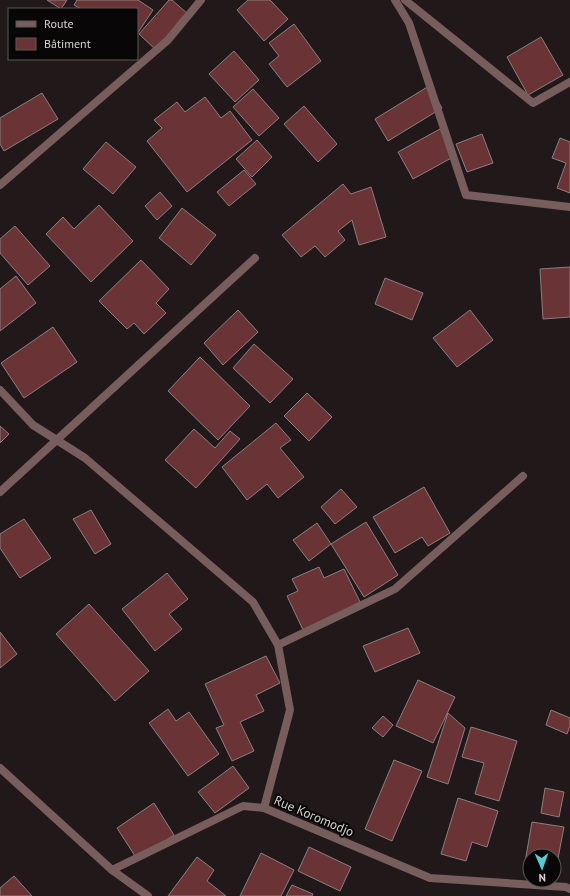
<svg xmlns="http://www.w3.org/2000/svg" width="570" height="896" viewBox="0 0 570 896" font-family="'PT Sans',sans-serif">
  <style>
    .building { fill: #6a3436; stroke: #8a7f7f }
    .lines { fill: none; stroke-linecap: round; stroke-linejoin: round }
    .service { stroke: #775d5c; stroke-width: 8 }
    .minor { stroke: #775d5c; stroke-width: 8 }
    .labels { text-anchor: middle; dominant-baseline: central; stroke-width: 4; stroke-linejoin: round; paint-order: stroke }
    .street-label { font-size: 13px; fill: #d8d2d2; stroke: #080606 }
  </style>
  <rect width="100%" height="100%" fill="#211919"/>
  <g class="building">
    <polygon points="47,0 67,0 61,9"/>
    <polygon points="77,0 138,0 153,10 137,34 137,9 81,9 74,5"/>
    <polygon points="169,0 172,0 189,15 156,50 139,34"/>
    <polygon points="248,0 270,0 288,19 264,41 237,10"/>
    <polygon points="294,24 321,61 287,87 269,64 279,56 269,43"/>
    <polygon points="541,37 563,75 528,95 507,57"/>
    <polygon points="234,51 259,80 235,102 209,74"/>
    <polygon points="429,86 442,108 388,141 375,119"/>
    <polygon points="253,89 279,118 259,136 233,107"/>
    <polygon points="42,93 58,119 4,151 0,144 0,118"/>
    <polygon points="205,97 221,118 230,111 252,140 187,192 147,141 162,128 154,120 177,102 185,112"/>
    <polygon points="304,106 337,144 318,162 284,124"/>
    <polygon points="440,129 455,156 413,179 398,152"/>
    <polygon points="482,134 493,163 467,172 456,144"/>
    <polygon points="560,138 570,142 570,193 557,188 566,163 552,158"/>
    <polygon points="257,140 272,157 252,177 236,159"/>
    <polygon points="106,142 136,167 113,194 83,169"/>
    <polygon points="244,170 256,184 229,206 217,192"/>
    <polygon points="343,184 351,194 371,187 386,237 359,245 352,220 338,231 345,240 325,257 315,246 301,257 282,235"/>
    <polygon points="160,192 172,206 157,220 145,206"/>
    <polygon points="99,205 133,241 91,282 46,234 63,217 74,229"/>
    <polygon points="182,208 216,235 191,265 159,238"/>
    <polygon points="15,226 50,266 28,285 0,253 0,239"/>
    <polygon points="141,260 169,289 156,303 166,313 144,334 134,323 127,329 99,301"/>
    <polygon points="570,267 570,317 543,319 540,269"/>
    <polygon points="16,276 36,303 0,331 0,289"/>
    <polygon points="385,278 423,293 412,320 375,304"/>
    <polygon points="238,310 258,332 223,365 204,343"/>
    <polygon points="470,310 493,340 457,367 433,338"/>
    <polygon points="53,327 77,362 24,398 1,363"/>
    <polygon points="254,344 293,379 270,403 233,368"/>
    <polygon points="200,357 250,406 218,440 168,391"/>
    <polygon points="307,393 332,417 309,441 284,416"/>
    <polygon points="276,423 291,440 280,448 304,477 278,498 267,484 247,500 222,467"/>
    <polygon points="0,426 9,434 0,443"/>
    <polygon points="194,429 215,448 230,431 240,439 196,488 165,460"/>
    <polygon points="424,487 450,533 428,546 422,537 395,553 373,517"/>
    <polygon points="341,489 357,507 335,524 321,507"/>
    <polygon points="91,510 111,544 95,554 73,519"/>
    <polygon points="24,519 51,558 20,578 0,548 0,534"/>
    <polygon points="366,522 398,575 364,597 331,544"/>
    <polygon points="317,523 331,544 309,561 293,540"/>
    <polygon points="319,567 324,578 344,569 361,604 304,632 287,596 298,591 292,579"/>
    <polygon points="167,573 188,599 169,614 182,629 155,651 122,609"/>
    <polygon points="89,604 149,671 115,701 56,634"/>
    <polygon points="408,628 420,653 375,672 363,646"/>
    <polygon points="0,632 17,654 0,668"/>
    <polygon points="266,656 280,683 256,695 264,711 240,722 254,751 232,761 216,728 224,725 205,684"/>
    <polygon points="418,680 455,697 433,743 396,726"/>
    <polygon points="168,709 176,721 189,712 219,754 188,776 149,723"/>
    <polygon points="551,710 570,718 570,726 567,734 546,725"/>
    <polygon points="448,713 465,728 448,784 427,777"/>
    <polygon points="383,716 393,725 383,737 372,728"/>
    <polygon points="471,727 517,741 499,801 475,794 484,763 462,757"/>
    <polygon points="394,760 422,771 392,841 365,829"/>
    <polygon points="233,766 249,788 215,813 198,792"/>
    <polygon points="545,788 564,792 559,817 541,813"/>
    <polygon points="458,798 498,811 487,847 472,842 466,861 441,854"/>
    <polygon points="154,803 174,835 137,859 117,828"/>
    <polygon points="532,822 564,827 555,874 554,856 530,856 530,869 524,868"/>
    <polygon points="309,847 351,867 340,891 298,871"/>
    <polygon points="261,853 294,870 281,896 240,896"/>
    <polygon points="197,857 214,870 207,881 226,896 168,896"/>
    <polygon points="14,876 32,896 0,896 0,888"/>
    <polygon points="292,885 313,894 312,896 286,896"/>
  </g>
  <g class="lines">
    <g class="service">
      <polyline points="395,0 409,23 466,195 570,207"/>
      <polyline points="405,0 533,103 570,82"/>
      <polyline points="278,645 395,589 523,476"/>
    </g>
    <g class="minor">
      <polyline points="0,185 168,40 201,0"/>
      <polyline points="0,390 33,425 85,458 253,602 278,645 290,710 264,808"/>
      <polyline points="0,492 255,258"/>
      <polyline points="0,768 112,870 243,806 264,808 430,878 566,887 570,889"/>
      <polyline points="112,870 148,896"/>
    </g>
  </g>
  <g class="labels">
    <g class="street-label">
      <text transform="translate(314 816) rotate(23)">Rue Koromodjo</text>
    </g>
  </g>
  <rect x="8" y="8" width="130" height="52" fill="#080606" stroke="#5b5858"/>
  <rect x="16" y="21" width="20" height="6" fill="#775d5c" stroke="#5b5858"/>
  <text x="44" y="28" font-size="12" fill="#d8d2d2">Route</text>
  <rect x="16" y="38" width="20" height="12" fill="#6a3436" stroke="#5b5858"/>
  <text x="44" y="48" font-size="12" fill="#d8d2d2">Bâtiment</text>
  <g transform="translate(542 868) rotate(178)"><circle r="19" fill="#080606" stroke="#5b5858"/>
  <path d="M0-3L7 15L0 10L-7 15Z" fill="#51ccd2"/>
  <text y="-6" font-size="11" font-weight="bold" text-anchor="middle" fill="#d8d2d2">N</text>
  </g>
</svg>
